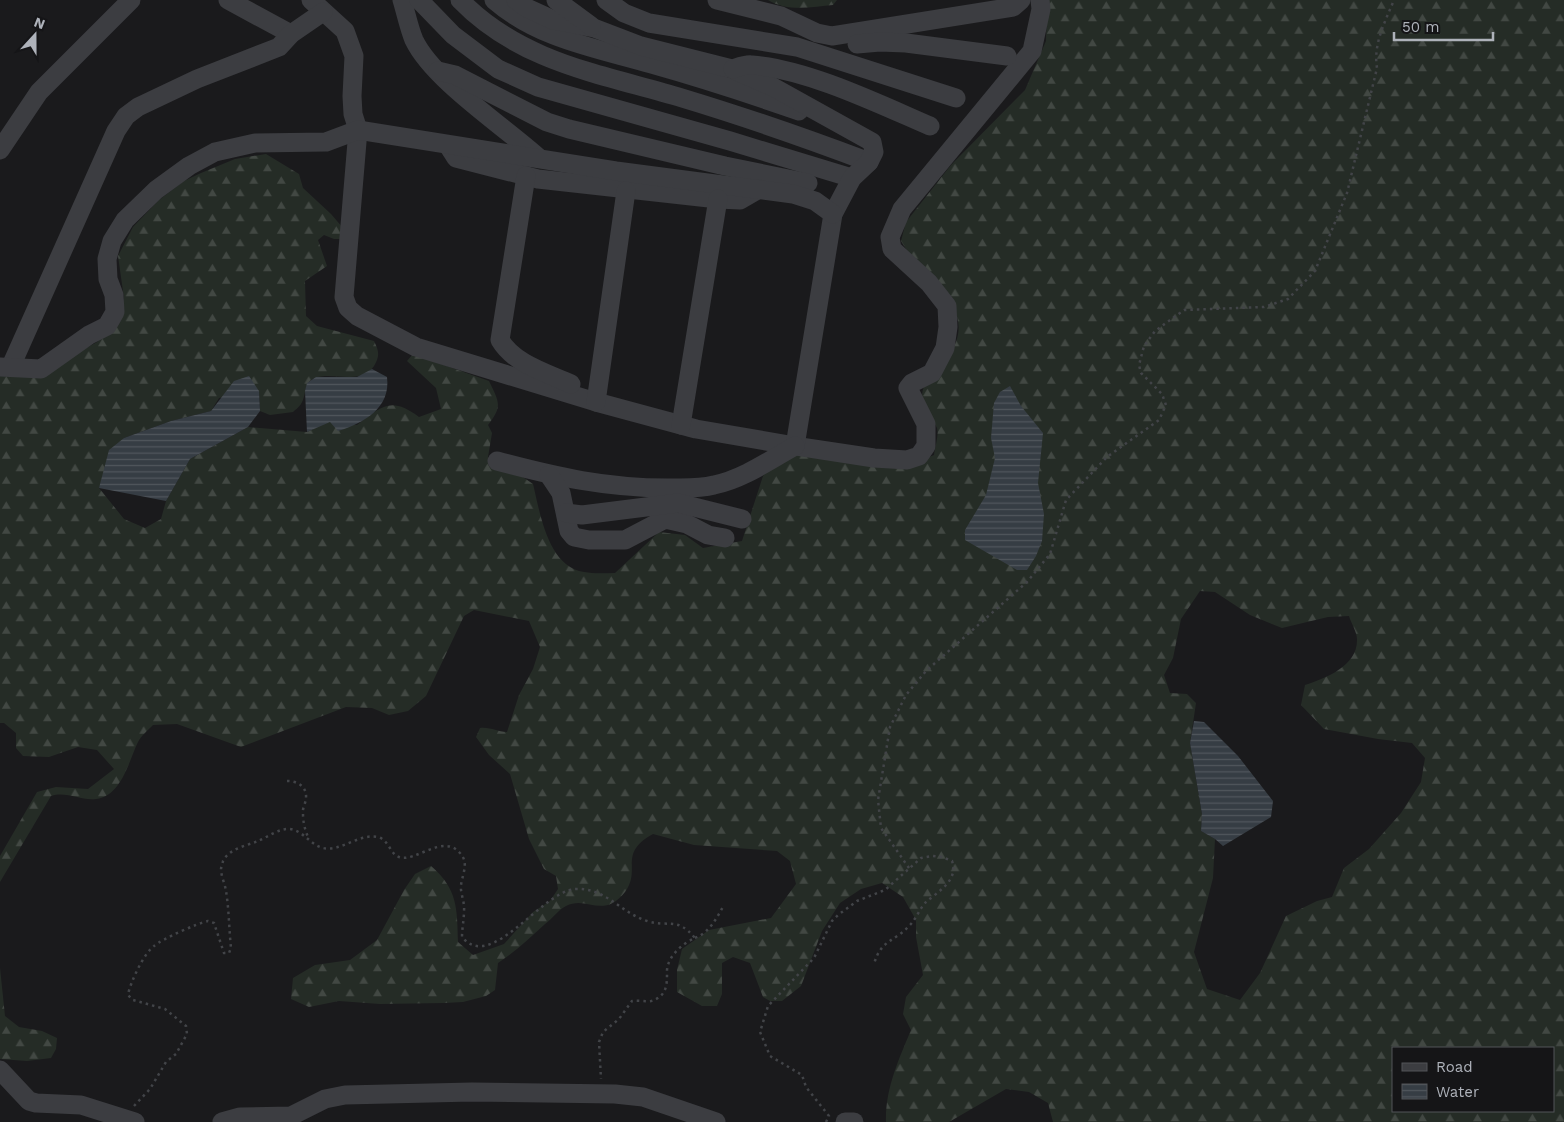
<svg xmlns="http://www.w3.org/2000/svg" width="1564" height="1122" viewBox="0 0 1564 1122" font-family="'Work Sans',sans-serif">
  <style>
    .forest { fill: url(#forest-firs); fill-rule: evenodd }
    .water { fill: url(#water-rules) }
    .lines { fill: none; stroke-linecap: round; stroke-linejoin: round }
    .path { stroke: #424448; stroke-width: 2.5; stroke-dasharray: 2.5 4; stroke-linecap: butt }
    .minor { stroke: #3c3d41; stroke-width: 19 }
  </style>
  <defs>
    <pattern id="forest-firs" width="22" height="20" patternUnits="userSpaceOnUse" patternTransform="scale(1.25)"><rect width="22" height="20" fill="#252c26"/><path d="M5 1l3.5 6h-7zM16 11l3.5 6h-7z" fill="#424843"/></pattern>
    <pattern id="water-rules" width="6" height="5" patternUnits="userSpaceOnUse" patternTransform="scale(1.25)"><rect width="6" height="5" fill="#363d44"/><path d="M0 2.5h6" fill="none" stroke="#51575d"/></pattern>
  </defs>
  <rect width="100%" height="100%" fill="#1a1a1c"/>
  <g class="forest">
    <path d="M 768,0 L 837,0 L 833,5 C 812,7 787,12 768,0 Z"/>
    <path d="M 1047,0 L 1564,0 L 1564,1122 L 1053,1122 L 1048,1103 L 1029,1092 L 1006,1089 L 949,1122 L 886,1122 C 885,1089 899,1059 911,1030 L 903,1014 L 906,997 L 923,975 L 916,937 L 916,920 L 903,897 L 882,883 L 861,889 L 840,903 L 822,931 L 801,986 L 782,1001 L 770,1001 L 763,997 L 750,963 L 733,957 L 722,963 L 722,994 L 717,1006 L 702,1006 L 677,992 L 677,970 L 682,949 L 709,930 L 771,918 L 796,884 L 790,861 L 777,851 L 694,845 L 653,834 C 617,854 642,869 625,892 C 603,920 587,895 566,906 C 558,910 552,919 545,924 C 530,938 515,952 498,963 L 495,990 L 486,996 L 463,1002 L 444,1003 L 380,1004 L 339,1001 L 309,1007 L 291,999 L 293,978 L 315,965 L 350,960 L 377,940 L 404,890 L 415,874 L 431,866 C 458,889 457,909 458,942 L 473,955 L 504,944 L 533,912 L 550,901 L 558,889 L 556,876 L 544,869 L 529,839 L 510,774 L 489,755 L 476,737 L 480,728 C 491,727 497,732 507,732 L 519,695 L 533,669 L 540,647 L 529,621 L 474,610 L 464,616 L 426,696 L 408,711 L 389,715 L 372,708 L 346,707 L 241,747 L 177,724 L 153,725 C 148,730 141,736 138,742 C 129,760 122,796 96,799 C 81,801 67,791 51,796 L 0,882 L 0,856 L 37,792 L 56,787 L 88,789 L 114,769 L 97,750 L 78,747 L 49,757 L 23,756 L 16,748 L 16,733 L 4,723 L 0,723 L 0,370 L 70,357 L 97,342 L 117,326 L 124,298 L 118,256 L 133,227 L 159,200 L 184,181 L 201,173 L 235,159 L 266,154 L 299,174 L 303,188 L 331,214 L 343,228 L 340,239 L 334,239 L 324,235 L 318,240 L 327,266 L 305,281 L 306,316 L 317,326 L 374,341 C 379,351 380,356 374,366 C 361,386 333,371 315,378 C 303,382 307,395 301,404 C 299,407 295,410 293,412 L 270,415 L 260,411 L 259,391 L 219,398 L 211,411 L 171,421 L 124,438 L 99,488 L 124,519 L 145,528 L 161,519 L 166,501 L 190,459 L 248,427 L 307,432 L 330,421 L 357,425 C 382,406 391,396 419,417 L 441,409 L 436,388 L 407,361 L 413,354 L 489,381 C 499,402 503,406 488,425 L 492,433 L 488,457 L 499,467 L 517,473 L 533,484 C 540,513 548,567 584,572 C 594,574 605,573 615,573 L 659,532 L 685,535 L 703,548 L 742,541 L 763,476 L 776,461 L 805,453 L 908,466 L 934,455 C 935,447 939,435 937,428 C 933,418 921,410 922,398 C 922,378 938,371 948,357 C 983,307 922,279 901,241 L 906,222 L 951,165 L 1025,90 L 1046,41 ZM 1200,591 L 1215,592 L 1250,615 L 1282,628 L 1328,617 L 1349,616 C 1351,623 1357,632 1357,639 C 1358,666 1326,678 1305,685 L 1301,705 L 1324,729 L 1378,739 L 1412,743 L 1425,758 L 1421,782 L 1401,813 L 1369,849 L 1344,868 L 1332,897 L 1317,901 L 1286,916 L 1260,973 L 1240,1000 L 1207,989 L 1194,952 L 1213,878 L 1215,839 L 1201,831 L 1202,814 L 1190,743 L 1196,703 L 1187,694 L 1170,693 L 1164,675 L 1173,658 L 1181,619 ZM 1393,1048 L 1553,1048 L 1553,1111 L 1393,1111 Z"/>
    <polygon points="0,968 5,1016 19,1027 42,1031 57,1038 56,1049 51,1058 27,1061 0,1059"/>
  </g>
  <g class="water">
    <path d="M 372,369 L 387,377 C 391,408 364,423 338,431 L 330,422 L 307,432 L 305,391 L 307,383 L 316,377 L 357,377 Z"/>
    <polygon points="249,376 259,391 260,411 248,427 190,459 166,501 99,488 109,450 124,438 171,421 211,411 234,381"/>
    <polygon points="1010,386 1021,406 1043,433 1038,483 1044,514 1042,541 1036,556 1027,570 1017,570 965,540 965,530 986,495 995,458 991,438 994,403 1000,392"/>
    <polygon points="1194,721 1204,722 1238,756 1273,801 1271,817 1223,846 1215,839 1201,831 1202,814 1190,743"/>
  </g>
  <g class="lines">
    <g class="path">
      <path d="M 287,781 C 297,781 307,786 306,798 C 306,803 302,808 303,814 C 303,822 305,830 308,837"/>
      <path d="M 909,868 L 881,828 L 878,800 L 890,727 L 906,695 L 926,671 L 1027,582 L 1050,554 L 1066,500 L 1107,457 L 1159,420 L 1166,405 L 1162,394 L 1141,373 L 1139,365 L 1144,346 L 1155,331 L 1184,310 L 1264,307 L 1288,299 L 1315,271 L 1347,193 L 1377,68 C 1373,44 1385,22 1394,0"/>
      <path d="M 695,938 C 710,932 716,919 724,905"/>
      <path d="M 134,1106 L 150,1089 L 166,1062 L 176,1054 L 187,1034 L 186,1026 L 165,1009 L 133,1000 L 128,995 C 130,983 144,953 154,946 C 162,939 198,923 208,921 L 214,923 L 224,953 L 229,953 L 231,948 C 229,929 229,909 226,891 C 225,884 221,876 221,869 C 221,868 223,862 223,861 C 230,848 246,846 258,841 C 268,837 279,828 290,829 C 304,831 310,845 323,848 C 341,852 359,833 378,837 C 389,840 390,854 399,857 C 415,863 443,833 460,853 C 469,863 463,872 461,885 C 460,893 465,902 464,911 C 464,920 462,928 462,937 C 491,973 541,892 575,889 C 605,887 621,913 647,921 C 670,928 676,916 695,938 C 683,943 668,956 667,970 C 667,983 668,996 651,1001 C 646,1002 638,1000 632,1001 L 619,1019 L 603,1032 L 599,1042 L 601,1079"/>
      <path d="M 826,1122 L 829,1116 L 806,1087 L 802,1075 L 770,1056 L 760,1032 L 768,1006 L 814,958 L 832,921 L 838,915 L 857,901 L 885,890 L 921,858 L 932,856 L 942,857 L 952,861 C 959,881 937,892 925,903 C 919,910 916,919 910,925 C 895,942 881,939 874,964"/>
    </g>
    <g class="minor">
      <polyline points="228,0 291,34"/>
      <polyline points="311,0 345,31 354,56 352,96 353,114 358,130 344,297 348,308 357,316 416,347 596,402 696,429 795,446 874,458 907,460 919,456 926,446 926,424 908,388 912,383 932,373 945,348 948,327 947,306 929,283 892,249 890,237 902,209 1032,51 1041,9 1040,0"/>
      <path d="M 402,0 C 406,13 409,28 414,40 C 433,80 505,127 539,158"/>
      <polyline points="419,0 453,35 498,69 538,87 730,141 852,178"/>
      <path d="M 460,0 C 521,63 602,74 682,98 C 745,117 808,139 869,162"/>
      <path d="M 494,0 C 539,39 596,48 651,64 C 701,78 750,94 799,111"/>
      <polyline points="516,0 527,8 553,20 594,28 641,46 732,69 773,87 872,142 874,152 869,162 852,178 833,214 795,446"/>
      <polyline points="556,0 591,26"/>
      <polyline points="606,0 624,13 649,23 797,47 956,98"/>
      <polyline points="717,0 781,16 817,33 832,36 1013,7 1021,0"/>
      <polyline points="857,44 880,42 906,43 1007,56"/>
      <path d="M 733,69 C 739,67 746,64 752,65 C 807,69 879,104 930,126"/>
      <polyline points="438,71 455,75 547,122 569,129 725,166 808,183"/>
      <polyline points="449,147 456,158 538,179 718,199 740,200 759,189"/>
      <polyline points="0,150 39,92 131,0"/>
      <path d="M 526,176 L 500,340 C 514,364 547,373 571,384"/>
      <polyline points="11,366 116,131 126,116 138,107 197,79 279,47 291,34 323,12"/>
      <polyline points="0,367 41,369 89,335 107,326 115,312 114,295 108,279 107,259 112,241 125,220 156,190 189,166 215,152 255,143 326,142 358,130 616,171 793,194 815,201 833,214"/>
      <polyline points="596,402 626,191"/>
      <polyline points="681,425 718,199"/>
      <path d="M 497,461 C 557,477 606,488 668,488 C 684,488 699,489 714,485 C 743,479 770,460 795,446"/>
      <polyline points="549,475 561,493 569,531 574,537 589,540 625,540 665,519 687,524 708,535 725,538"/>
      <polyline points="566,513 582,515 678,503 742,519"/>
      <polyline points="0,1070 29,1101 36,1103 81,1105 135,1122"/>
      <polyline points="222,1122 240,1117 291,1116 325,1099 345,1095 472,1092 615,1094 643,1097 716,1122"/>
      <polyline points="845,1122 854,1122"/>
    </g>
  </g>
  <rect x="1392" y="1047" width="162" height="65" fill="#151517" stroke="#525458"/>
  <rect x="1402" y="1063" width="25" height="8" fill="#3c3d41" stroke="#525458"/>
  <text x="1436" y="1072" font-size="15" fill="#aeb2ba">Road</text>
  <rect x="1402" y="1084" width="25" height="15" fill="url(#water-rules)" stroke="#525458"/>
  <text x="1436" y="1097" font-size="15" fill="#aeb2ba">Water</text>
  <g transform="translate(35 35) rotate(21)" stroke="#151517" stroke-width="4" paint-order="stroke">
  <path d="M0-4L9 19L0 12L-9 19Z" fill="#aeb2ba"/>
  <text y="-8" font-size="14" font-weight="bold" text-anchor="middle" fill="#aeb2ba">N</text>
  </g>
  <path d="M1394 32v8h99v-8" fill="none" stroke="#aeb2ba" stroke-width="2.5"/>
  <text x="1402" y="32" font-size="15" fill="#aeb2ba" stroke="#151517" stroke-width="4" paint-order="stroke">50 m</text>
</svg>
